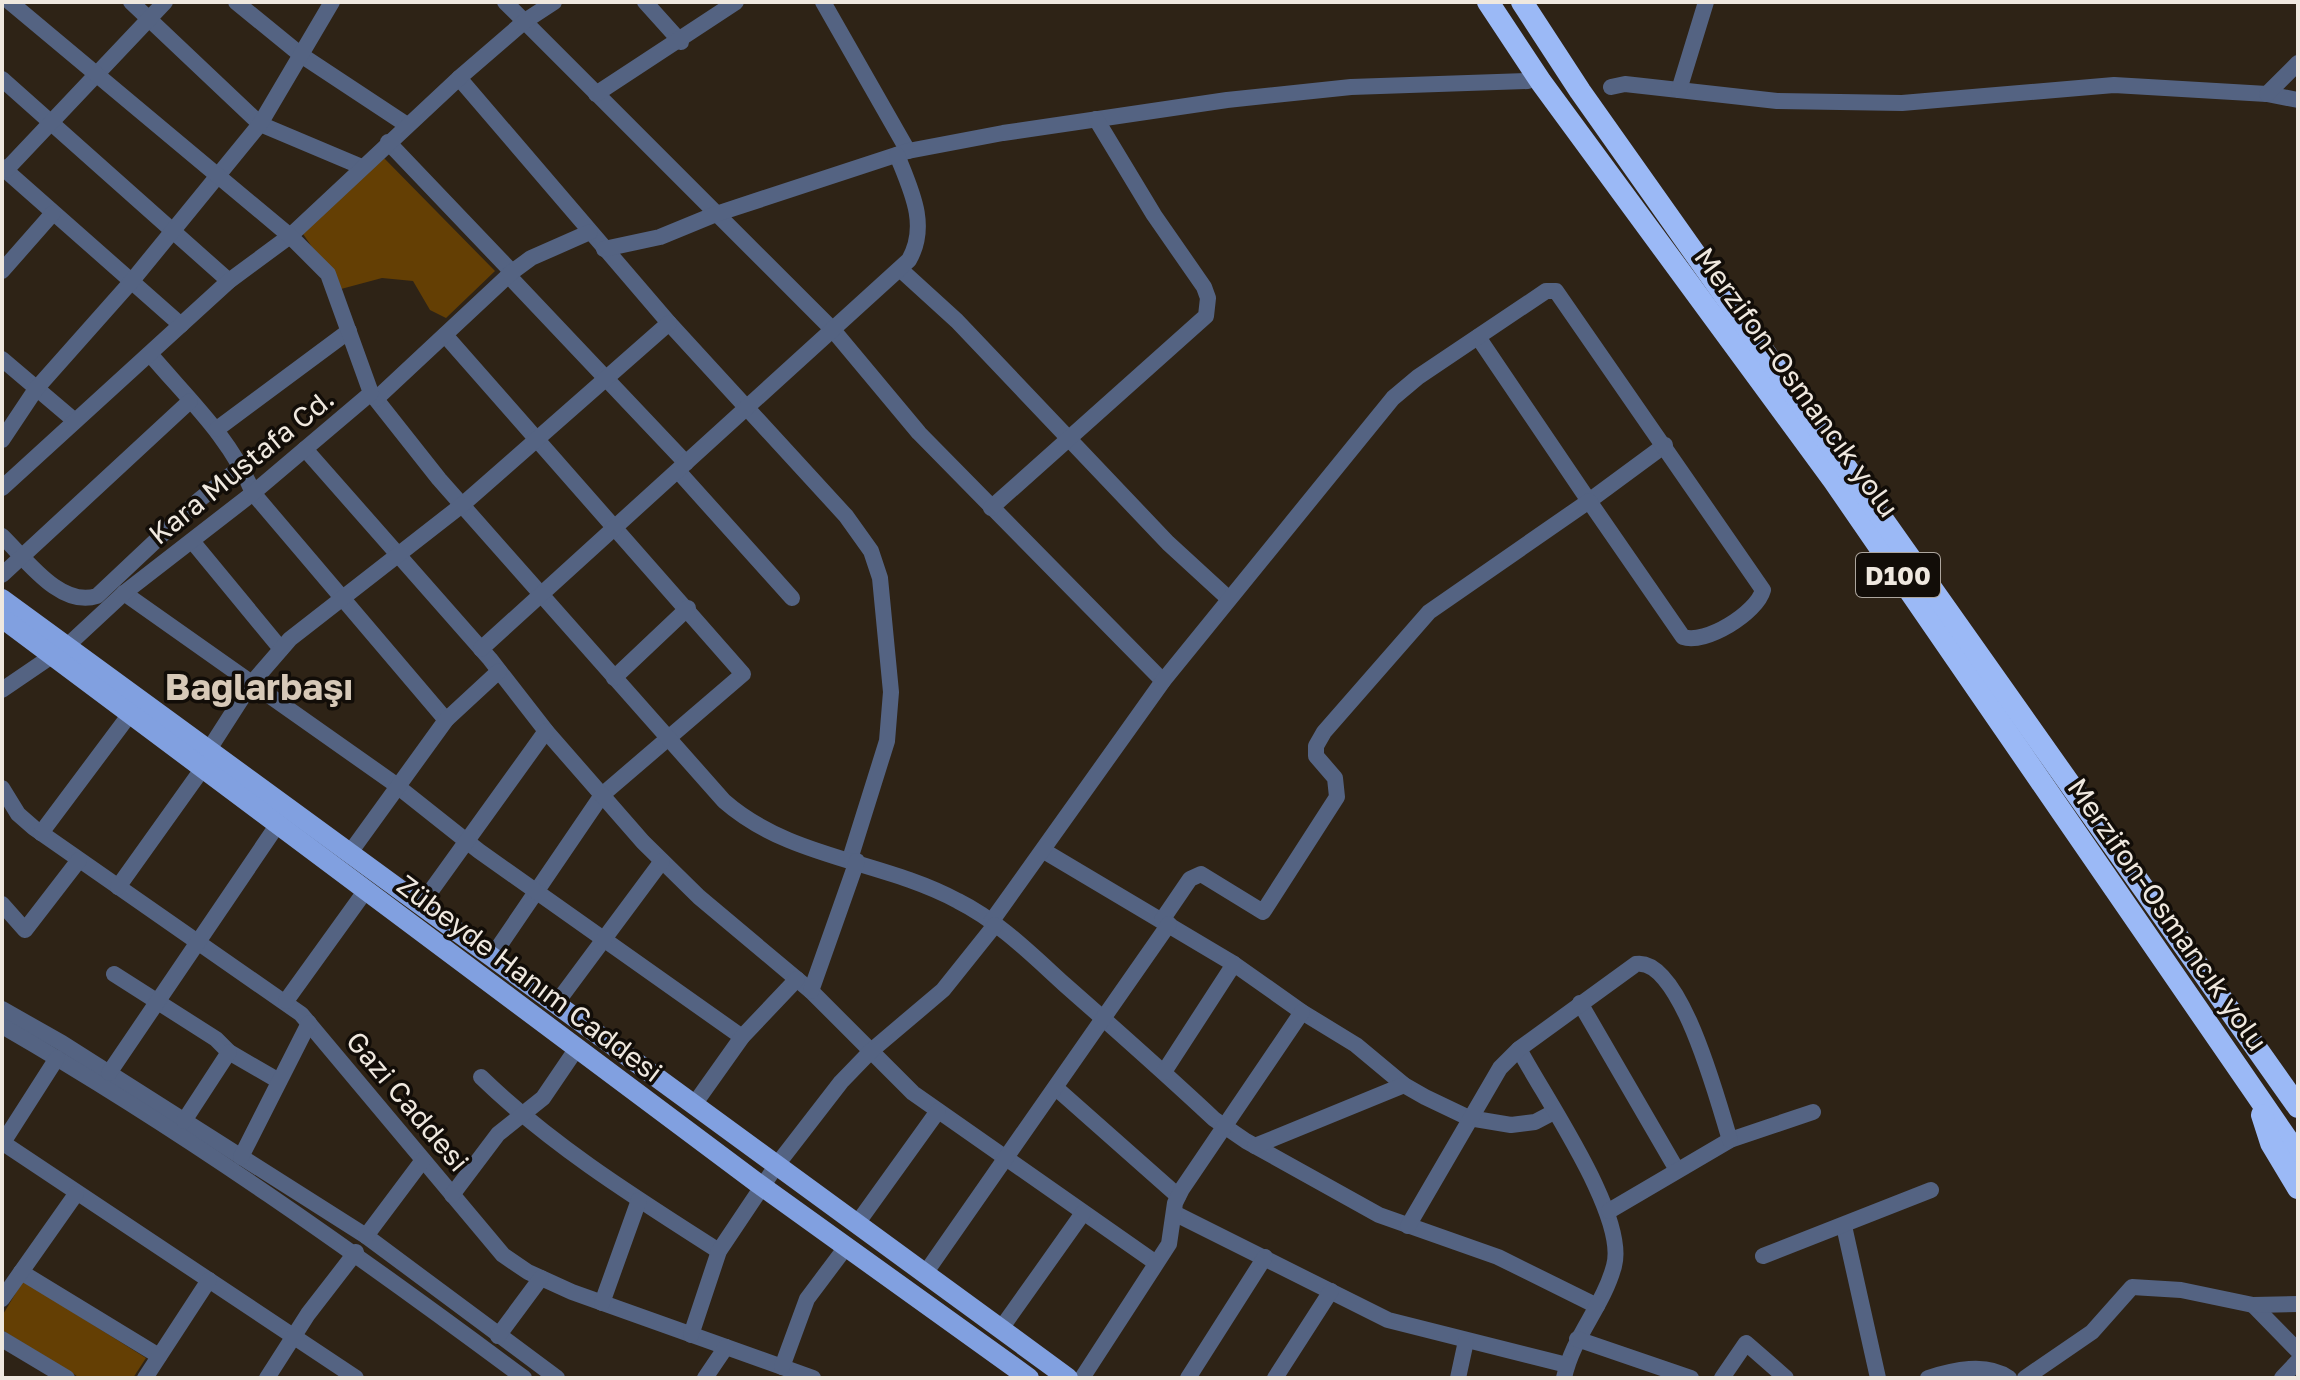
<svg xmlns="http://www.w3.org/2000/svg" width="2300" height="1380" viewBox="0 0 2300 1380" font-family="'Golos Text',sans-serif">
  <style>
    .green { fill: #643f04 }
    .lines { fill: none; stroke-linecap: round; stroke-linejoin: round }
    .minor { stroke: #546382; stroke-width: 16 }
    .major { stroke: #81a0e0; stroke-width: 20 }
    .highway { stroke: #9bb9f6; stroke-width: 22 }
    .labels { text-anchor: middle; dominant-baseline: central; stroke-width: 7; stroke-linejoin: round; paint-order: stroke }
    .shield { fill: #120d08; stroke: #ada69e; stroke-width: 2 }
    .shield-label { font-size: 26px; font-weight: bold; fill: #efe8df }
    .street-label { font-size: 28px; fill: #efe8df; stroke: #120d08 }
    .district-label { font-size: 36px; font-weight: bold; fill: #d7c9b8; stroke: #120d08 }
  </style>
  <rect width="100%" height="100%" fill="#2e2316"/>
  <g class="green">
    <polygon points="381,155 495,271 446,318 430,310 413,281 382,278 341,289 301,231"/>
    <polygon points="23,1281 146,1358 133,1378 80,1378 2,1330 2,1316"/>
  </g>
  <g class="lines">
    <g class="minor">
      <polyline points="131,2 260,124 362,167"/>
      <polyline points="236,2 301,55 407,125"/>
      <polyline points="505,2 833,330 919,433 1163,681"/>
      <polyline points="645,2 681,42"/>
      <polyline points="823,2 908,151"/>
      <polyline points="459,78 669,323 846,516 871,551 880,578 891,692 887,741 850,859"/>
      <polyline points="2,79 229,281"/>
      <polyline points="1611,87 1625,84 1777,101 1902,103 2114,85 2267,94 2298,100"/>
      <polyline points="1679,90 1706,2"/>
      <polyline points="596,94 736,2"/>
      <polyline points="2267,94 2298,63"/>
      <polyline points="388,142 512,272"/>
      <polyline points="2,167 181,325"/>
      <polyline points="6,170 165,2"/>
      <polyline points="604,249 660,237 716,214 908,151 1003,133 1227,100 1351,87 1528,81"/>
      <polyline points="901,270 957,321 1168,543 1229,599"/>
      <polyline points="2,271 53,213"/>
      <polyline points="508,275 686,463"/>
      <polyline points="445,335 743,674 602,795 491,958"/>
      <polyline points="1478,337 1589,501 1665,445"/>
      <path d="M 150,354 C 188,399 231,438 253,493 L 446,720"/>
      <polyline points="2,359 75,421"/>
      <path d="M 371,393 L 439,479 L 724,801 C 790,859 882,860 958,901 C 998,921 1031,954 1064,984 C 1114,1028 1165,1073 1214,1119 L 1246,1141 L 1379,1215 L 1498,1257 L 1597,1306"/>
      <polyline points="376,399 512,272 531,258 590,232"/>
      <polyline points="217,429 349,331"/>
      <polyline points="2,440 36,389 131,282 260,124 332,2"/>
      <polyline points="305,449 490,659 546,731 643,842 699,897 811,991 913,1093 1156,1263"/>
      <polyline points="678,471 792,598"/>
      <polyline points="2,488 229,281 290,236 459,78 525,21 554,2"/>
      <polyline points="991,508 1206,316 1208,298 1204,287 1154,215 1096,119"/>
      <path d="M 2,536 C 26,559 60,608 97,596 L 199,500 L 242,466"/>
      <polyline points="192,541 281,649"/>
      <polyline points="2,575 190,401"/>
      <polyline points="124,593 392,782 479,851 742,1037"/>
      <path d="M 481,649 L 909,260 C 929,225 911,190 897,155"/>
      <polyline points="614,678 688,608"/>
      <polyline points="2,690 68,645 124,593 253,493 371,393 328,274 290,236 10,2"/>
      <polyline points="208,751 251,684 290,639 462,505 669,323"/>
      <polyline points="2,788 18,814 34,828 301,1014 503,1255 528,1272 572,1292 813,1378"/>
      <polyline points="41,833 130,714"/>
      <polyline points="1044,851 1234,964 1302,1012 1356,1045 1404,1085 1425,1097 1469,1118 1511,1125 1535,1122 1554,1112"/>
      <polyline points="349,854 446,720 499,671"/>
      <polyline points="118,887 203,768"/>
      <polyline points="2,904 25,930 79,860"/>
      <polyline points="420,906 546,731"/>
      <path d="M 991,922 L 1163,681 L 1393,398 L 1418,377 L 1546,291 L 1556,291 L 1763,590 C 1757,613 1705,645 1683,637 L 1589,501 L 1429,612 L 1324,732 L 1316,746 L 1316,756 L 1335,778 L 1337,797 L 1263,912 L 1201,874 L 1190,879 L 1162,920"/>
      <polyline points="114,974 216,1039 229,1052 279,1081"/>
      <polyline points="811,991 857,861"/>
      <polyline points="286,1001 366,890"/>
      <polyline points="1580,1003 1677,1170"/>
      <polyline points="555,1005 662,861"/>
      <polyline points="2,1009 62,1043 366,1236 557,1378"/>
      <path d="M 2,1026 C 184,1131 356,1253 524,1378"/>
      <path d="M 1519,1049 C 1544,1097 1628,1216 1614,1266 C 1603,1307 1573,1336 1564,1378"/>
      <polyline points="1164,1072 1234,964"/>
      <polyline points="109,1073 278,824"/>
      <path d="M 481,1077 C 551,1145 636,1198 719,1251"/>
      <polyline points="1056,1088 1178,1196"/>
      <polyline points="693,1106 742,1037 797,979"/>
      <polyline points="184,1121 229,1052"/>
      <polyline points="3,1143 356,1378"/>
      <polyline points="2,1144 57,1058"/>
      <polyline points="1255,1146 1404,1085"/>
      <polyline points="241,1157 309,1023"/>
      <polyline points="452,1195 498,1134 543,1098 577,1048"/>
      <polyline points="1609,1211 1730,1140 1813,1112"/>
      <polyline points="1174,1213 1388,1320 1567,1365"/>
      <polyline points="856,1225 938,1111"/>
      <path d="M 1408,1226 L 1500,1068 L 1519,1049 L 1636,964 C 1681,956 1719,1106 1730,1140"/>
      <polyline points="1844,1226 1878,1378"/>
      <polyline points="366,1236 423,1160"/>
      <polyline points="1763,1256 1931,1190"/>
      <polyline points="21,1272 159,1356"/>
      <polyline points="924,1275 1169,924"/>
      <polyline points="2,1299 76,1194"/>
      <polyline points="602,1303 639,1200"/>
      <polyline points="2253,1305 2298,1351"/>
      <polyline points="1000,1330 1083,1213"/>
      <polyline points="691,1335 719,1251 776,1166 841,1082 871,1051 943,990 995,925"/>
      <polyline points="498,1336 541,1278"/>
      <polyline points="2,1339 67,1378"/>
      <polyline points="1577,1339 1691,1378"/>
      <polyline points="782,1367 807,1299 846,1247"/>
      <polyline points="145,1378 209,1280"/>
      <polyline points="267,1378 308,1314 356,1252"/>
      <polyline points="705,1378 726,1347"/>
      <polyline points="1082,1378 1169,1244 1175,1203 1182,1189 1302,1012"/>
      <polyline points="1188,1378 1265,1257"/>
      <polyline points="1275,1378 1331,1291"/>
      <polyline points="1458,1378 1466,1341"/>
      <polyline points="1722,1378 1746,1343 1786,1378"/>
      <path d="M 1928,1378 C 1953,1370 1986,1362 2009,1378"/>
      <polyline points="2025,1378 2092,1332 2132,1287 2181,1290 2253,1305 2298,1304"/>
      <polyline points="2282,1378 2298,1361"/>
    </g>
    <g class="major">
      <polyline points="2,599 1068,1378"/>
      <polyline points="2,618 756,1182 1029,1378"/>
    </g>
    <g class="highway">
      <polyline points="1488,2 1541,82 1834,481 2298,1155"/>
      <polyline points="1522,2 1580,91 2298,1107"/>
      <polyline points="2262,1115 2271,1143 2298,1188"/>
    </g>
  </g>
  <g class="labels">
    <rect class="shield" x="1856" y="553" width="84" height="44" rx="6"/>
    <g class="shield-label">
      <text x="1898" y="575">D100</text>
    </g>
    <g class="street-label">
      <text transform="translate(1797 382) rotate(54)">Merzifon-Osmancık yolu</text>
      <text transform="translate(241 466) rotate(-39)">Kara Mustafa Cd.</text>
      <text transform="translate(2168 914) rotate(55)">Merzifon-Osmancık yolu</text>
      <text transform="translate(530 978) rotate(37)">Zübeyde Hanım Caddesi</text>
      <text transform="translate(408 1101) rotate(50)">Gazi Caddesi</text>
    </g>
    <g class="district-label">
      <text x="259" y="686">Bağlarbaşı</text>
    </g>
  </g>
  <rect width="2300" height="1380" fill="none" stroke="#efe8df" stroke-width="8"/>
</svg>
